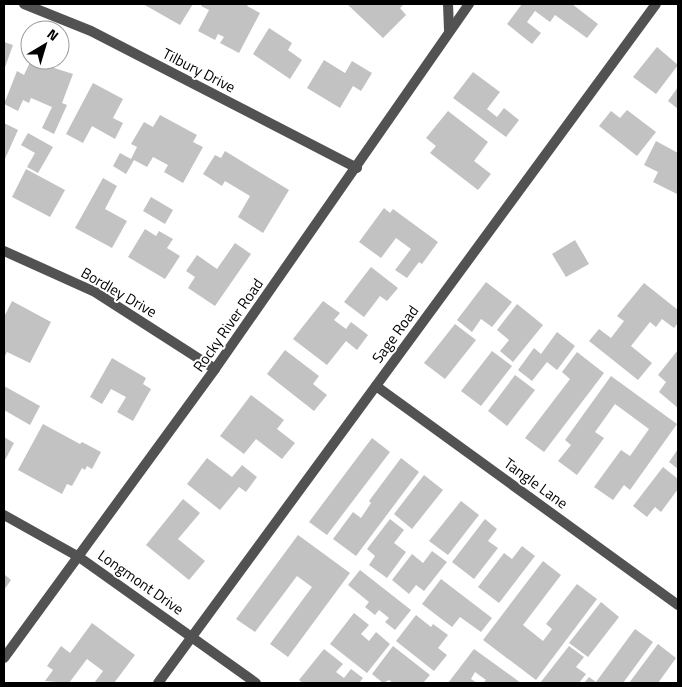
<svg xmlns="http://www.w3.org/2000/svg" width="682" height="687" viewBox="0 0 682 687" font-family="'Titillium Web',sans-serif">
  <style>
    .building { fill: #c2c2c2 }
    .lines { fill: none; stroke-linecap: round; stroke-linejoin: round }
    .minor { stroke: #525252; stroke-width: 10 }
    .tertiary { stroke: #525252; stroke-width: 10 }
    .labels { text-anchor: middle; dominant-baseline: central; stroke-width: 4; stroke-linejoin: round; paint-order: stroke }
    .street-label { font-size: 15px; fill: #000; stroke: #fff }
  </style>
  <rect width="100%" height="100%" fill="#fff"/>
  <g class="building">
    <polygon points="143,4 193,4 180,25"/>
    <polygon points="202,4 249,4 247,6 260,13 239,53 220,43 224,37 218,34 215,40 198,31 209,10 201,6"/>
    <polygon points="347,4 404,4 400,8 406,15 383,38"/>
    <polygon points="522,4 572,4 598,24 587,38 555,15 550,22 535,11 527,22 541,33 532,44 507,24"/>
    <polygon points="269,28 292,43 288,50 302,60 290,79 253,54"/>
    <polygon points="4,42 13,45 4,70"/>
    <polygon points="657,47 678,65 656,94 633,77"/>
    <polygon points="31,60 48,60 50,61 48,66 73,74 62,103 67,105 54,134 42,128 52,107 31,98 29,103 23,100 18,111 4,104 17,71 24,75"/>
    <polygon points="324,60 345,73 352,61 372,73 361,91 353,86 340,108 307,88"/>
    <polygon points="473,72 500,92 487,109 497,117 504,108 519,120 506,137 453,98"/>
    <polygon points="93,83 123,99 113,118 123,123 115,139 92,126 83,143 66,134"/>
    <polygon points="678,87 678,109 668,101"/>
    <polygon points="627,110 656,132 637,156 599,126 611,111 620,118"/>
    <polygon points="448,111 488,142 474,161 491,174 478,190 430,153 436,146 426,138"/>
    <polygon points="160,115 197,135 193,142 203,147 183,183 164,172 168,165 153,157 147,167 134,160 126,174 113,166 120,153 131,159 137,147 131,144 144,122 153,127"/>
    <polygon points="4,123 18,130 4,161"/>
    <polygon points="28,133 53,147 38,173 27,167 35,153 21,145"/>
    <polygon points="656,141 678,153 677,194 653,182 658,172 644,165"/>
    <polygon points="225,151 289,190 263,233 238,217 250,196 225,181 222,186 203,174 215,155 221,158"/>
    <polygon points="26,169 65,190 50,217 12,197"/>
    <polygon points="103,178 117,186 105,209 127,221 112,248 75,228"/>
    <polygon points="151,197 173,210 165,224 143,211"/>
    <polygon points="384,208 390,213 393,209 438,242 422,264 419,262 407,278 395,270 411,249 396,238 381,258 359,242"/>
    <polygon points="145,229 156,236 159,231 173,239 167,248 180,256 165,279 128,257"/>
    <polygon points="575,240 589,264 566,277 552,254"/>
    <polygon points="235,243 251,254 215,306 188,288 195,277 186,271 197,255 217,269"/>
    <polygon points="371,267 398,288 387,301 380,296 364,317 344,302"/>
    <polygon points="486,282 512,302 492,327 481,319 472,332 457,320"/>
    <polygon points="644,283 678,310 678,323 674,328 662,319 656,327 650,322 631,346 652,363 638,380 589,341 599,329 611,338 624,321 617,316"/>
    <polygon points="12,301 51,322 30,363 7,352 4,358 4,317"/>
    <polygon points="323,301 340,313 334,320 346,329 351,322 368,335 357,350 346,341 327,365 293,339"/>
    <polygon points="517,304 543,325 513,362 500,351 509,340 497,330"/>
    <polygon points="455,324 476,340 445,379 424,363"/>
    <polygon points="557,332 575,346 557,370 547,362 532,381 518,370 534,348 541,354"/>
    <polygon points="285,350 319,376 313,384 327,395 314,411 267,374"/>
    <polygon points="678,350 678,408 659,392 666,382 658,375"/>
    <polygon points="492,351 512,366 481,406 461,391"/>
    <polygon points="577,352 604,373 544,452 525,438 570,379 562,372"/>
    <polygon points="112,358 146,378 143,384 151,389 133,421 117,412 126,397 111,389 102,404 90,397"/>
    <polygon points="515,375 535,390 507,426 488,411"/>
    <polygon points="611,376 677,424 630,490 624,485 613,500 594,487 621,450 630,456 649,429 615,404 595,432 604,438 577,475 558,461 571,445 565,440"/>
    <polygon points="4,386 40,406 30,425 4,410"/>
    <polygon points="251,395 284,420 277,429 295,443 282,459 256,439 244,454 220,436"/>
    <polygon points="43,424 80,444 82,442 101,452 92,469 87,466 85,470 82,468 72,486 67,484 62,494 18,470"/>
    <polygon points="4,437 14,443 4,462"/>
    <polygon points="372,438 390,452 327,535 309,522"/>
    <polygon points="678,449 678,469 669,462"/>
    <polygon points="207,458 232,477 242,465 257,477 246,492 239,487 220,510 187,484"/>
    <polygon points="401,458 419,472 356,556 333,539 353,512 361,518 371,503 369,501"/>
    <polygon points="663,467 678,479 678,489 661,512 655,507 647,517 633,506"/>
    <polygon points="424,475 443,490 412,529 394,514"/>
    <polygon points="183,499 200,513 178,539 205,561 189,580 146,545"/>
    <polygon points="461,501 479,515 448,555 429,541"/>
    <polygon points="390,519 404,530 394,543 406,552 387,578 369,565 375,556 367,549"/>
    <polygon points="485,519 497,529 488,541 498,548 474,579 452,562"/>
    <polygon points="298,535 350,573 288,657 270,644 312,587 297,576 255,632 236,619"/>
    <polygon points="522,546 535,556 499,603 478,587 504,553 512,559"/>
    <polygon points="432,551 447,562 424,591 416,585 409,594 392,580 412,554 423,563"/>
    <polygon points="543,561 561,575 523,625 543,641 552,629 546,624 577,584 597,599 536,680 483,640"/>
    <polygon points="360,570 411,610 395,630 385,622 389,618 379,610 375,615 365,607 369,602 348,585"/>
    <polygon points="4,574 11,580 4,590"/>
    <polygon points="441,579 492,618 481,632 460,617 452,627 422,604"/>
    <polygon points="601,602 619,617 588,657 569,643"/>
    <polygon points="354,613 369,625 361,634 369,641 376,632 390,644 367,673 330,644"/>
    <polygon points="416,615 431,627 433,624 448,635 438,648 447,655 434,671 396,641"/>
    <polygon points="92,623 135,655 114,683 94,683 103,671 87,659 69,683 45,681 53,670 47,666 61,646 70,653"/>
    <polygon points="635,629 653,642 623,683 584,683 589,677 596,682"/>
    <polygon points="658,644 676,658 658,683 629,683"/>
    <polygon points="393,646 430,675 423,683 393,683 389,680 383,683 372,674"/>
    <polygon points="569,646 584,657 576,667 586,674 579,683 540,683"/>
    <polygon points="324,649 343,664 336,672 344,678 351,669 363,678 359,683 303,683 299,680"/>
    <polygon points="474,649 521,683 483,683 486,680 475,672 471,679 477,683 448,683"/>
  </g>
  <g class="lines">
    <g class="minor">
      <polyline points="24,4 91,31 357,168"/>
      <polyline points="448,4 449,30"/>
      <polyline points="4,251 95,292 215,369"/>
      <polyline points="376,386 678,605"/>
      <polyline points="4,515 79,557 256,683"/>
      <polyline points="4,658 215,369 469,4"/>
    </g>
    <polyline class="tertiary" points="158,683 656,4"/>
  </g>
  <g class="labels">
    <g class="street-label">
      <text transform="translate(199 70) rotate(27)">Tilbury Drive</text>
      <text transform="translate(119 292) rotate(30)">Bordley Drive</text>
      <text transform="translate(228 325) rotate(-55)">Rocky River Road</text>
      <text transform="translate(395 334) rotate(-54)">Sage Road</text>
      <text transform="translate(536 483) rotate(36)">Tangle Lane</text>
      <text transform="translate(141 582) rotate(35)">Longmont Drive</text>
    </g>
  </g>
  <rect width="682" height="687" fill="none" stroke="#000000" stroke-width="10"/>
  <g transform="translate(45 45) rotate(38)"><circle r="24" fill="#ffffff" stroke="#999999"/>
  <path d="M0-4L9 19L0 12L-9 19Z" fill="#000000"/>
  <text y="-8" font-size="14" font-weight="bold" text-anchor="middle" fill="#000000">N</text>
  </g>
</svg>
